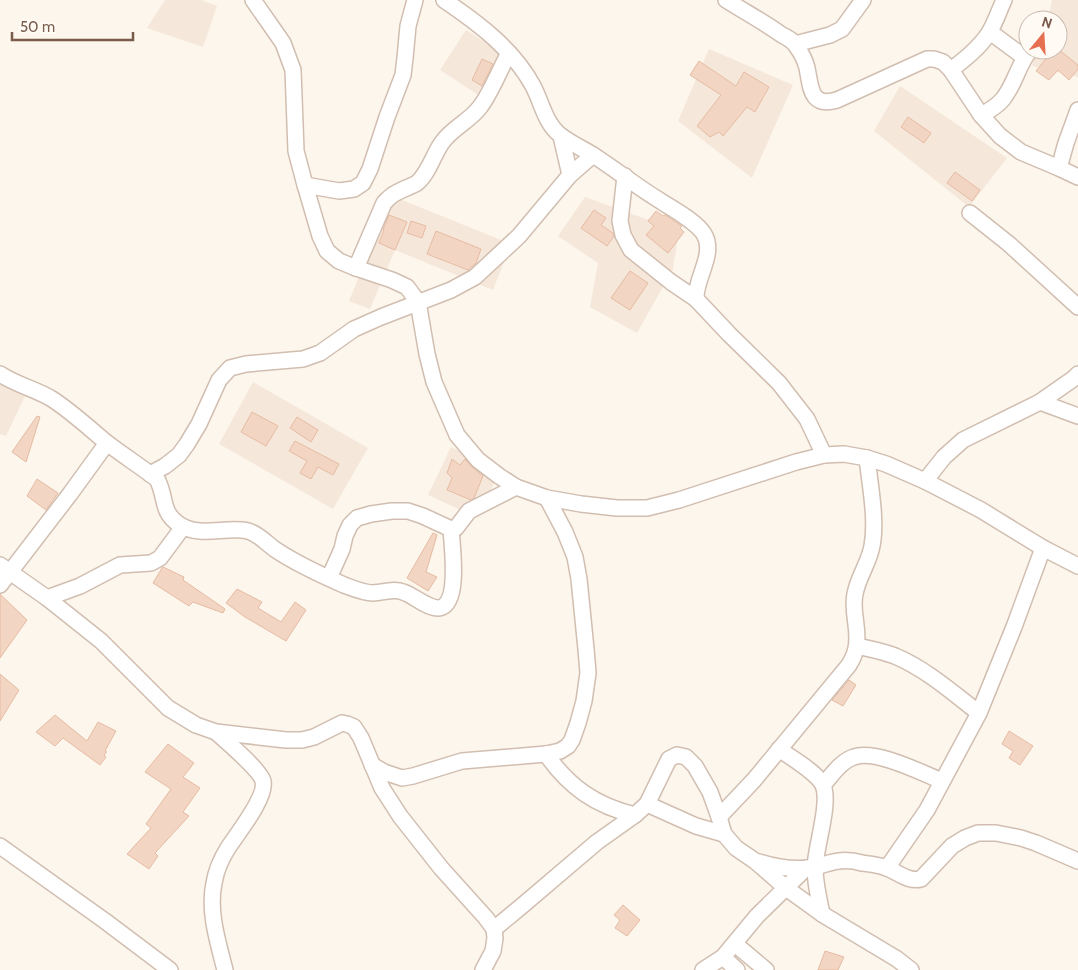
<svg xmlns="http://www.w3.org/2000/svg" width="1078" height="970" viewBox="0 0 1078 970" font-family="Cabin,sans-serif">
  <style>
    .residential { fill: #f5e8da }
    .building { fill: #f3d5c3; stroke: #e6bba3 }
    .lines { fill: none; stroke-linecap: round; stroke-linejoin: round }
    .minor-casing { stroke: #d1beb0; stroke-width: 18 }
    .minor { stroke: #fff; stroke-width: 15 }
  </style>
  <rect width="100%" height="100%" fill="#fdf6ec"/>
  <g class="residential">
    <polygon points="165,0 201,0 217,6 203,47 147,28"/>
    <polygon points="1052,0 1078,0 1078,77 1032,66 1037,50 1058,50 1058,20 1048,20"/>
    <polygon points="466,30 509,57 483,98 440,70"/>
    <polygon points="709,49 793,85 752,178 678,121"/>
    <polygon points="900,86 1007,158 969,207 874,131"/>
    <polygon points="392,196 511,244 493,290 395,250 370,309 349,301"/>
    <polygon points="585,197 679,231 673,269 637,333 590,307 598,263 558,236"/>
    <polygon points="253,382 368,448 333,509 219,444"/>
    <polygon points="0,384 25,396 6,436 0,434"/>
    <polygon points="451,447 500,470 478,518 428,495"/>
  </g>
  <g class="building">
    <polygon points="1058,49 1078,65 1078,69 1069,80 1058,70 1049,80 1036,71 1053,50 1058,50"/>
    <polygon points="482,59 493,64 482,86 472,80"/>
    <polygon points="699,61 736,86 744,72 769,87 755,112 747,107 723,136 719,132 710,137 697,126 721,95 690,75"/>
    <polygon points="908,117 931,133 924,143 901,127"/>
    <polygon points="955,172 980,190 972,201 947,183"/>
    <polygon points="594,210 606,218 601,225 613,233 614,236 607,246 581,228"/>
    <polygon points="656,211 663,216 665,215 682,226 680,228 684,232 668,253 646,235 654,226 648,221"/>
    <polygon points="389,215 407,222 395,250 379,243 384,230 383,230"/>
    <polygon points="411,221 426,226 422,238 407,233"/>
    <polygon points="436,231 481,249 476,263 468,270 427,254"/>
    <polygon points="630,271 648,283 630,310 611,298"/>
    <polygon points="252,412 278,426 266,446 241,432"/>
    <polygon points="37,416 40,417 26,462 12,452"/>
    <polygon points="297,417 318,430 311,442 290,428"/>
    <polygon points="295,441 339,464 333,475 318,467 311,479 300,473 307,461 289,451"/>
    <polygon points="452,459 460,465 465,459 472,467 483,476 474,498 471,500 447,490 452,478 447,473"/>
    <polygon points="37,479 58,493 46,510 27,496"/>
    <polygon points="433,533 437,535 426,572 437,577 428,591 407,578"/>
    <polygon points="163,567 184,577 183,580 225,609 223,613 193,602 189,606 153,583 162,568"/>
    <polygon points="237,589 262,602 258,608 281,622 295,602 306,610 286,641 245,617 226,603"/>
    <polygon points="0,594 27,620 0,658"/>
    <polygon points="0,674 19,690 0,721"/>
    <polygon points="849,680 856,685 843,706 832,700"/>
    <polygon points="55,715 87,741 98,722 116,731 105,751 107,752 104,755 106,757 100,765 63,738 55,746 36,732"/>
    <polygon points="1009,731 1033,746 1020,765 1009,758 1013,751 1002,744"/>
    <polygon points="168,744 194,763 183,777 200,788 183,812 189,816 155,853 158,856 149,869 127,854 151,828 146,824 171,789 145,772"/>
    <polygon points="623,905 640,920 627,936 615,928 620,920 614,915"/>
    <polygon points="825,951 844,957 838,970 818,970"/>
  </g>
  <g class="lines">
    <g class="minor-casing">
      <g id="minor">
        <polyline points="253,0 283,43 293,70 296,151 305,185 320,236 327,251 339,261 356,268 392,280 407,287 418,302 427,354 434,382 457,435 478,460 499,476 516,487 547,498 581,504 617,508 647,508 679,500 796,462 824,455 844,454 867,458 886,464 925,481 981,510 1043,548 1078,566"/>
        <path d="M 444,0 C 478,23 513,49 533,86 C 542,103 545,123 560,135 C 569,142 583,149 593,155 C 615,169 636,186 659,200 C 671,208 696,221 704,234 C 716,254 695,278 696,299 L 729,334 L 779,383 L 807,419 L 824,455"/>
        <path d="M 726,0 C 745,12 764,22 782,35 C 788,38 794,41 797,47 C 802,54 805,60 807,68 C 811,87 810,108 837,100 L 927,59 L 934,59 L 943,62 L 951,70 L 981,115 L 1000,136 L 1021,152 L 1059,168 L 1078,177"/>
        <polyline points="990,32 1024,57"/>
        <polyline points="795,44 830,35 842,29 863,0"/>
        <path d="M 951,70 C 965,59 979,48 989,33 C 995,23 999,11 1004,0"/>
        <path d="M 981,115 C 989,111 997,106 1003,99 C 1015,84 1018,65 1030,50"/>
        <polyline points="561,136 570,175"/>
        <polyline points="1059,168 1066,143 1078,110"/>
        <polyline points="625,176 620,221 623,235 631,250 671,282 696,299"/>
        <polyline points="305,185 339,191 354,189 363,183 370,169 387,117 403,75 405,58 408,26 415,0"/>
        <polyline points="970,213 1009,244 1078,307"/>
        <path d="M 356,268 L 384,203 C 388,199 391,195 396,193 C 403,189 410,187 417,183 C 428,174 433,156 441,144 C 451,128 469,122 480,107 C 491,93 500,69 509,53"/>
        <path d="M 0,374 C 16,385 36,389 52,399 C 72,412 89,428 107,443 C 123,455 141,467 157,479 C 167,498 160,512 180,525 C 201,538 226,526 248,531 C 259,534 267,544 276,550 C 297,564 321,575 344,585 C 352,588 364,593 373,593 C 383,593 393,588 403,592 C 414,595 433,614 444,606 C 459,595 452,546 451,529"/>
        <polyline points="1040,402 1078,416"/>
        <polyline points="150,474 165,466 179,455 187,444 199,424 219,380 230,368 246,364 303,359 320,353 354,329 381,317 451,290 475,277 519,236 570,175 593,155"/>
        <polyline points="925,481 944,457 963,440 1040,402 1073,379 1078,374"/>
        <polyline points="0,565 47,598 101,641 168,708 196,725 216,732 286,740 302,740 314,737 342,723 347,724 354,727 361,738 382,788 400,816 441,868 486,918 494,929 495,938 493,951 483,970"/>
        <polyline points="329,578 342,549 345,536 350,525 357,518 371,514 392,511 408,511 423,516 451,529 456,528 469,511 516,487"/>
        <polyline points="0,585 70,494 107,443"/>
        <polyline points="47,598 80,586 120,565 151,563 160,558 183,527"/>
        <path d="M 857,646 C 870,649 882,651 895,656 C 926,669 953,693 979,713"/>
        <path d="M 216,732 C 226,741 260,770 263,781 C 267,797 237,834 228,848 C 221,859 216,871 214,883 C 208,912 218,942 225,970"/>
        <path d="M 779,749 C 793,759 813,770 822,783 C 832,800 815,848 815,868 C 815,883 819,899 822,914"/>
        <path d="M 546,754 C 569,787 596,806 635,815"/>
        <polyline points="372,765 384,772 402,778 413,776 462,761 546,754 560,751 568,746 572,740 578,723 584,701 588,673 586,649 579,579 575,557 565,532 547,498"/>
        <path d="M 823,785 C 832,775 841,761 854,757 C 875,749 922,773 942,781"/>
        <polyline points="647,804 696,826 724,834"/>
        <path d="M 719,817 L 754,780 L 849,665 C 852,660 855,654 856,648 C 860,630 851,611 855,594 C 858,577 869,563 872,546 C 877,520 870,485 867,458"/>
        <polyline points="0,846 105,921 170,970"/>
        <path d="M 759,862 C 775,867 791,870 809,868 C 819,867 829,862 839,861 C 847,860 855,861 862,863 C 871,864 881,865 889,869 C 899,873 909,882 921,879 L 952,846 L 965,838 L 978,833 L 996,833 L 1021,838 L 1036,843 L 1078,861"/>
        <polyline points="887,868 927,810 979,713 1014,627 1043,548"/>
        <polyline points="494,929 523,905 597,842 635,815 647,804 669,759 677,755 686,757 695,766 710,792 719,817 724,834 736,848 755,861 786,888 822,914 897,959 911,970"/>
        <polyline points="735,944 766,970"/>
        <polyline points="723,957 737,970"/>
        <polyline points="703,970 723,957 757,916 806,868"/>
      </g>
    </g>
    <use href="#minor" class="minor"/>
  </g>
  <g transform="translate(1043 35) rotate(18)"><circle r="24" fill="#fffaf3" stroke="#cabbb1"/>
  <path d="M0-4L9 19L0 12L-9 19Z" fill="#e76f51"/>
  <text y="-8" font-size="14" font-weight="bold" text-anchor="middle" fill="#7a5c4d">N</text>
  </g>
  <path d="M12 32v8h121v-8" fill="none" stroke="#7a5c4d" stroke-width="2.5"/>
  <text x="20" y="32" font-size="15" fill="#7a5c4d" stroke="#fffaf3" stroke-width="4" paint-order="stroke">50 m</text>
</svg>
